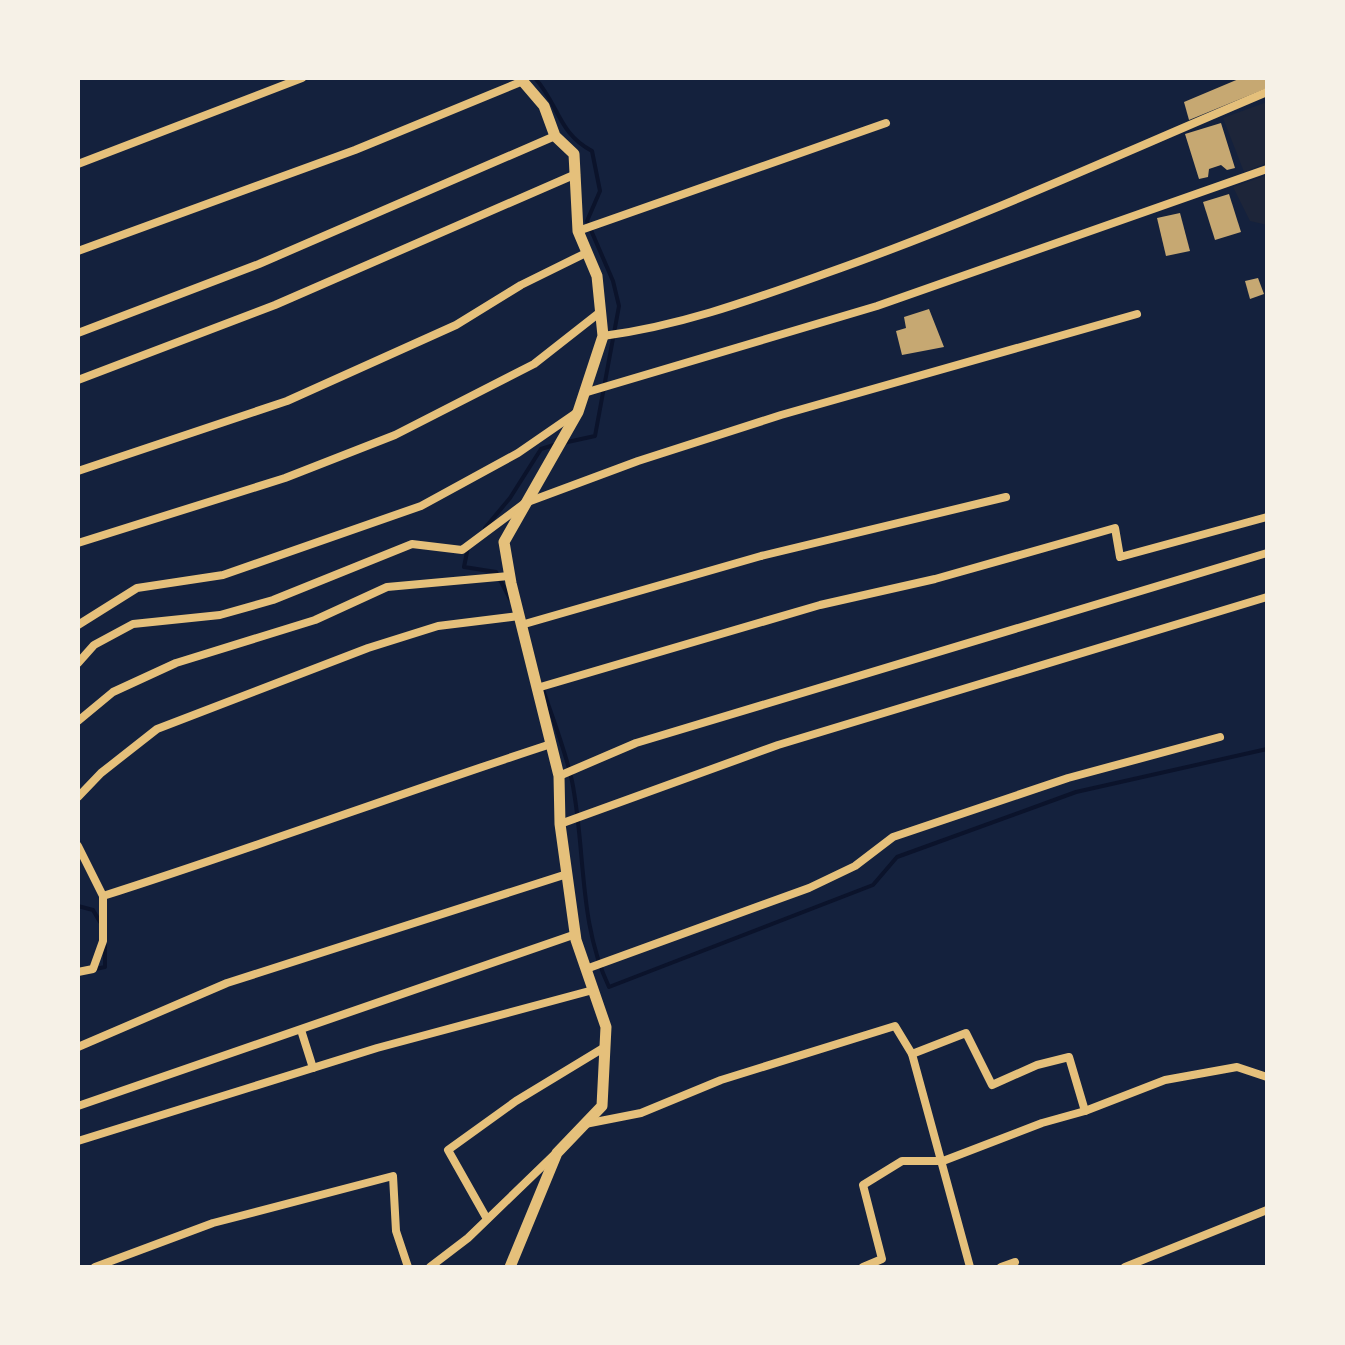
<svg xmlns="http://www.w3.org/2000/svg" width="1345" height="1345" viewBox="0 0 1345 1345" font-family="'Playfair Display',serif">
  <style>
    .green { fill: #1d2539 }
    .lines { fill: none; stroke-linecap: round; stroke-linejoin: round }
    .stream { stroke: #0b132b; stroke-width: 4 }
    .building { fill: #c6a872 }
    .minor { stroke: #e5c07b; stroke-width: 8 }
    .tertiary { stroke: #e5c07b; stroke-width: 11 }
  </style>
  <rect width="100%" height="100%" fill="#14213d"/>
  <g class="green">
    <polygon points="1267,102 1267,163 1244,172 1223,118"/>
    <polygon points="1267,175 1267,225 1250,221 1233,187"/>
  </g>
  <g class="lines">
    <g class="stream">
      <path d="M 535,78 C 559,105 558,133 592,151 L 600,191 L 587,221 L 613,281 L 619,306 L 595,436 L 563,443"/>
      <polyline points="485,528 510,498 541,449 554,445"/>
      <polyline points="468,547 464,567 496,572 510,599"/>
      <path d="M 542,686 C 552,717 565,749 572,781 C 586,851 578,922 609,987 L 873,885 L 897,857 L 1076,792 L 1267,749"/>
      <polyline points="78,906 93,910 100,922"/>
      <polyline points="95,969 105,967 105,946"/>
    </g>
  </g>
  <g class="building">
    <polygon points="1241,78 1267,78 1267,88 1189,120 1184,102"/>
    <polygon points="1221,123 1235,168 1227,170 1221,165 1209,169 1208,177 1199,179 1185,134"/>
    <polygon points="1229,194 1241,232 1215,240 1203,202"/>
    <polygon points="1180,213 1190,251 1166,256 1157,218"/>
    <polygon points="1258,278 1264,294 1250,299 1245,281"/>
    <polygon points="929,309 944,347 902,355 896,331 906,328 904,317"/>
  </g>
  <g class="lines">
    <g class="minor">
      <polyline points="78,164 302,78"/>
      <polyline points="578,231 886,123"/>
      <polyline points="78,251 355,150 523,81"/>
      <polyline points="78,333 259,264 555,136"/>
      <path d="M 603,336 C 680,326 751,300 824,274 C 975,221 1120,154 1267,92"/>
      <polyline points="78,380 275,305 576,174"/>
      <polyline points="584,393 877,306 1267,169"/>
      <polyline points="78,471 287,401 456,325 521,285 586,253"/>
      <polyline points="78,543 285,478 395,435 534,364 599,313"/>
      <polyline points="78,625 137,588 223,575 421,506 518,453 576,413"/>
      <polyline points="521,625 761,556 1006,497"/>
      <polyline points="78,663 94,645 133,624 220,615 273,600 412,544 462,550 525,503 638,461 781,415 1137,314"/>
      <polyline points="537,688 820,605 935,579 1115,528 1120,557 1267,517"/>
      <polyline points="78,721 113,692 176,663 315,620 387,587 509,576"/>
      <polyline points="559,776 636,743 1267,553"/>
      <polyline points="78,797 101,773 157,729 368,648 438,626 519,616"/>
      <polyline points="560,824 778,745 1267,597"/>
      <polyline points="78,846 103,896"/>
      <polyline points="586,969 809,888 855,866 893,837 1068,778 1220,737"/>
      <path d="M 78,972 L 93,969 L 103,941 L 103,896 C 254,848 401,793 551,744"/>
      <polyline points="301,1030 313,1068"/>
      <polyline points="78,1047 227,983 567,874"/>
      <polyline points="912,1054 970,1267"/>
      <polyline points="78,1106 576,934"/>
      <polyline points="585,1124 641,1113 721,1080 895,1026 912,1054 966,1033 992,1085 1037,1065 1069,1057 1085,1111 1165,1080 1237,1067 1267,1077"/>
      <polyline points="78,1141 377,1048 593,990"/>
      <polyline points="487,1219 448,1150 516,1101 605,1047"/>
      <polyline points="95,1267 213,1223 393,1176 396,1231 408,1267"/>
      <polyline points="430,1267 468,1238 554,1155"/>
      <polyline points="863,1267 882,1259 863,1185 902,1161 943,1161 1042,1123 1085,1111"/>
      <polyline points="1001,1267 1015,1262"/>
      <polyline points="1125,1267 1267,1210"/>
    </g>
    <polyline class="tertiary" points="510,1267 557,1153 602,1106 606,1027 576,940 560,824 559,776 511,583 504,542 578,412 603,336 597,276 578,231 574,154 555,136 544,106 520,78"/>
  </g>
  <rect width="1345" height="1345" fill="none" stroke="#f6f1e7" stroke-width="160"/>
</svg>
